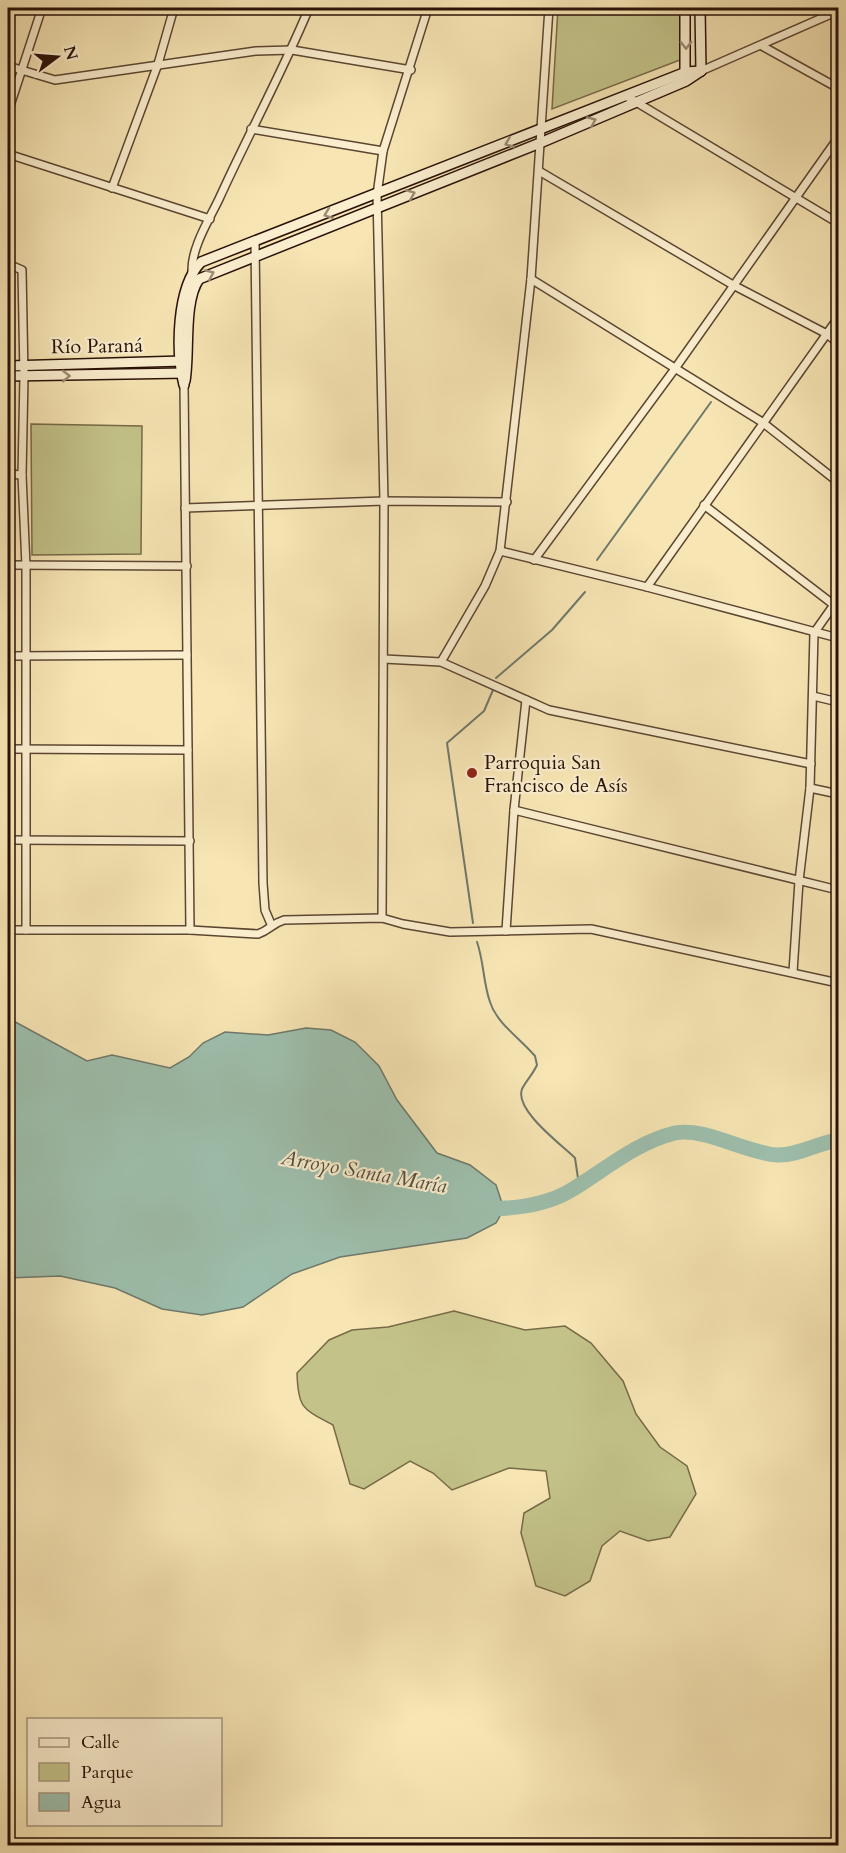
<svg xmlns="http://www.w3.org/2000/svg" width="846" height="1853" viewBox="0 0 846 1853" font-family="Cardo,serif">
  <style>
    .green { fill: #c3c389; stroke: #766a48; stroke-width: 1.5 }
    .water { fill: #9dbfad; stroke: #6f796b; stroke-width: 1.5 }
    .lines { fill: none; stroke-linecap: round; stroke-linejoin: round }
    .stream { stroke: #6f796b; stroke-width: 2 }
    .river { stroke: #9dbfad; stroke-width: 15 }
    .street-casing { stroke: #5c4632; stroke-width: 10 }
    .secondary-casing { stroke: #291107; stroke-width: 12 }
    .street { stroke: #faeece; stroke-width: 7 }
    .secondary { stroke: #faeece; stroke-width: 9 }
    .oneway { stroke: #9c8b74 }
    .poi-dot { fill: #8f2418; stroke: #faeece; stroke-width: 2 }
    .labels { text-anchor: middle; dominant-baseline: central; stroke-width: 4.5; stroke-linejoin: round; paint-order: stroke }
    .street-label { font-size: 20px; fill: #291107; stroke: #faeece }
    .poi-label { font-size: 20px; fill: #291107; stroke: #faeece; text-anchor: start }
    .water-label { font-size: 21px; font-style: italic; fill: #524e41; stroke: #faeece }
  </style>
  <rect width="100%" height="100%" fill="#f7e5b4"/>
  <filter id="stains"><feTurbulence type="fractalNoise" baseFrequency=".00333" numOctaves="4"/><feColorMatrix values="0 0 0 0 .2 0 0 0 0 .09 0 0 0 0 .02 0 0 0 .5 -.17"/></filter>
  <radialGradient id="worn" r=".72"><stop offset=".6" stop-color="#630" stop-opacity="0"/><stop offset="1" stop-color="#630" stop-opacity=".3"/></radialGradient>
  <g class="green">
    <polygon points="558,8 681,8 680,60 552,109"/>
    <polygon points="31,424 142,426 141,554 32,555"/>
    <path d="M 454,1311 L 525,1330 L 565,1326 L 591,1343 L 623,1381 L 636,1414 L 660,1447 L 687,1466 L 696,1494 L 670,1537 L 648,1541 L 620,1531 L 602,1546 L 590,1581 L 565,1596 L 536,1586 L 521,1533 L 524,1513 L 550,1498 L 546,1471 L 509,1468 L 452,1490 L 433,1473 L 410,1461 L 364,1489 L 350,1484 L 333,1425 C 303,1409 298,1409 297,1373 L 329,1340 L 352,1330 L 388,1327 Z"/>
  </g>
  <polygon class="water" points="8,1018 87,1061 112,1055 170,1068 189,1057 203,1043 225,1032 268,1035 306,1028 331,1030 355,1042 379,1066 397,1100 437,1153 470,1165 496,1185 504,1209 496,1223 467,1238 340,1257 292,1274 243,1307 202,1315 162,1309 115,1288 60,1276 8,1278"/>
  <g class="lines">
    <g class="stream">
      <polyline points="597,560 711,402"/>
      <polyline points="496,678 552,630 585,592"/>
      <polyline points="473,923 447,743 484,711 493,690"/>
      <path d="M 477,942 C 484,962 483,982 490,1002 C 497,1024 521,1039 535,1056 L 537,1065 C 533,1074 526,1081 522,1089 C 514,1110 562,1145 575,1158 L 579,1185"/>
    </g>
    <path class="river" d="M 484,1209 C 512,1209 543,1206 568,1192 C 604,1171 634,1143 675,1133 C 705,1127 745,1153 777,1155 C 797,1156 818,1143 838,1140"/>
    <g class="street-casing">
      <g id="street">
        <polyline points="762,46 838,88"/>
        <polyline points="8,66 55,80 256,51 292,50 411,70"/>
        <polyline points="701,71 838,11"/>
        <polyline points="626,96 838,223"/>
        <polyline points="8,112 42,8"/>
        <polyline points="251,129 383,151"/>
        <polyline points="8,154 210,219"/>
        <polyline points="539,171 733,285 827,334 838,343"/>
        <polyline points="112,188 158,64 174,8"/>
        <polyline points="255,243 263,883 265,910 271,924"/>
        <polyline points="8,264 22,270 24,376 22,475 26,566 26,930"/>
        <path d="M 192,272 C 191,248 209,220 219,199 C 248,135 282,73 309,8"/>
        <polyline points="531,279 762,422 838,482"/>
        <polyline points="184,385 190,930"/>
        <polyline points="8,474 22,475"/>
        <polyline points="704,505 834,605"/>
        <polyline points="185,508 384,501 507,502"/>
        <polyline points="500,551 647,587 838,638"/>
        <polyline points="534,560 674,370 838,138"/>
        <polyline points="8,565 187,566"/>
        <polyline points="647,587 838,318"/>
        <polyline points="8,656 187,655"/>
        <polyline points="384,659 441,662 549,710 811,764"/>
        <polyline points="441,662 485,586 500,551 531,279 549,8"/>
        <polyline points="813,696 838,702"/>
        <polyline points="8,749 188,750"/>
        <polyline points="810,788 838,794"/>
        <polyline points="514,810 838,890"/>
        <polyline points="8,840 190,841"/>
        <polyline points="382,918 384,501 377,195 383,151 428,8"/>
        <path d="M 8,930 L 190,930 L 258,934 C 270,930 271,924 284,920 L 382,918 L 403,924 L 450,932 L 591,929 L 838,983"/>
        <polyline points="506,931 514,810 526,700"/>
        <polyline points="793,972 799,881 810,788 814,633 838,599"/>
      </g>
    </g>
    <g class="secondary-casing">
      <g id="secondary">
        <polyline points="700,8 701,71"/>
        <polyline points="685,77 685,8"/>
        <polyline points="8,366 183,361"/>
        <polyline points="8,376 185,373"/>
        <path d="M 185,381 C 190,352 183,302 199,279 L 540,143 L 686,81 L 701,71"/>
        <path d="M 184,385 C 176,352 176,288 201,262 L 686,72 L 701,71"/>
      </g>
    </g>
    <use href="#street" class="street"/>
    <use href="#secondary" class="secondary"/>
  </g>
  <defs><path id="oneway-chevron" d="M-2-3.5L2.5 0L-2 3.5" fill="none" stroke-width="1.6" stroke-linecap="round" stroke-linejoin="round" transform="scale(1.5)"/></defs>
  <g class="oneway">
    <use href="#oneway-chevron" transform="translate(686 45) rotate(90)"/>
    <use href="#oneway-chevron" transform="translate(592 121) rotate(-23)"/>
    <use href="#oneway-chevron" transform="translate(509 143) rotate(158)"/>
    <use href="#oneway-chevron" transform="translate(411 194) rotate(-22)"/>
    <use href="#oneway-chevron" transform="translate(328 214) rotate(159)"/>
    <use href="#oneway-chevron" transform="translate(210 274) rotate(-23)"/>
    <use href="#oneway-chevron" transform="translate(66 376) rotate(-1)"/>
  </g>
  <circle class="poi-dot" cx="472" cy="773" r="6"/>
  <g class="labels">
    <g class="street-label">
      <text transform="translate(97 346) rotate(-1)">Río Paraná</text>
    </g>
    <g class="poi-label">
      <text x="484" y="762">Parroquia San<tspan x="484" dy="23">Francisco de Asís</tspan></text>
    </g>
    <g class="water-label">
      <text transform="translate(364 1172) rotate(10)">Arroyo Santa María</text>
    </g>
  </g>
  <rect width="846" height="1853" fill="none" stroke="#f7e5b4" stroke-width="30"/>
  <rect x="9" y="9" width="828" height="1835" fill="none" stroke="#291107" stroke-width="3"/>
  <rect x="15" y="15" width="816" height="1823" fill="none" stroke="#291107" stroke-width="1.5"/>
  <rect x="27" y="1718" width="195" height="108" fill="#faeece" stroke="#a6967e" stroke-width="1.5"/>
  <rect x="39" y="1738" width="30" height="9" fill="#faeece" stroke="#a6967e" stroke-width="1.5"/>
  <text x="81" y="1748" font-size="18" fill="#291107">Calle</text>
  <rect x="39" y="1763" width="30" height="18" fill="#c3c389" stroke="#a6967e" stroke-width="1.5"/>
  <text x="81" y="1778" font-size="18" fill="#291107">Parque</text>
  <rect x="39" y="1793" width="30" height="18" fill="#9dbfad" stroke="#a6967e" stroke-width="1.5"/>
  <text x="81" y="1808" font-size="18" fill="#291107">Agua</text>
  <g transform="translate(57 57) rotate(74)" stroke="#faeece" stroke-width="4.5" paint-order="stroke">
  <path d="M0-4.5L10 22L0 15L-10 22Z" fill="#291107"/>
  <text y="-9" font-size="16" font-weight="bold" text-anchor="middle" fill="#291107">N</text>
  </g>
  <rect width="100%" height="100%" filter="url(#stains)"/>
  <rect width="100%" height="100%" fill="url(#worn)"/>
</svg>
